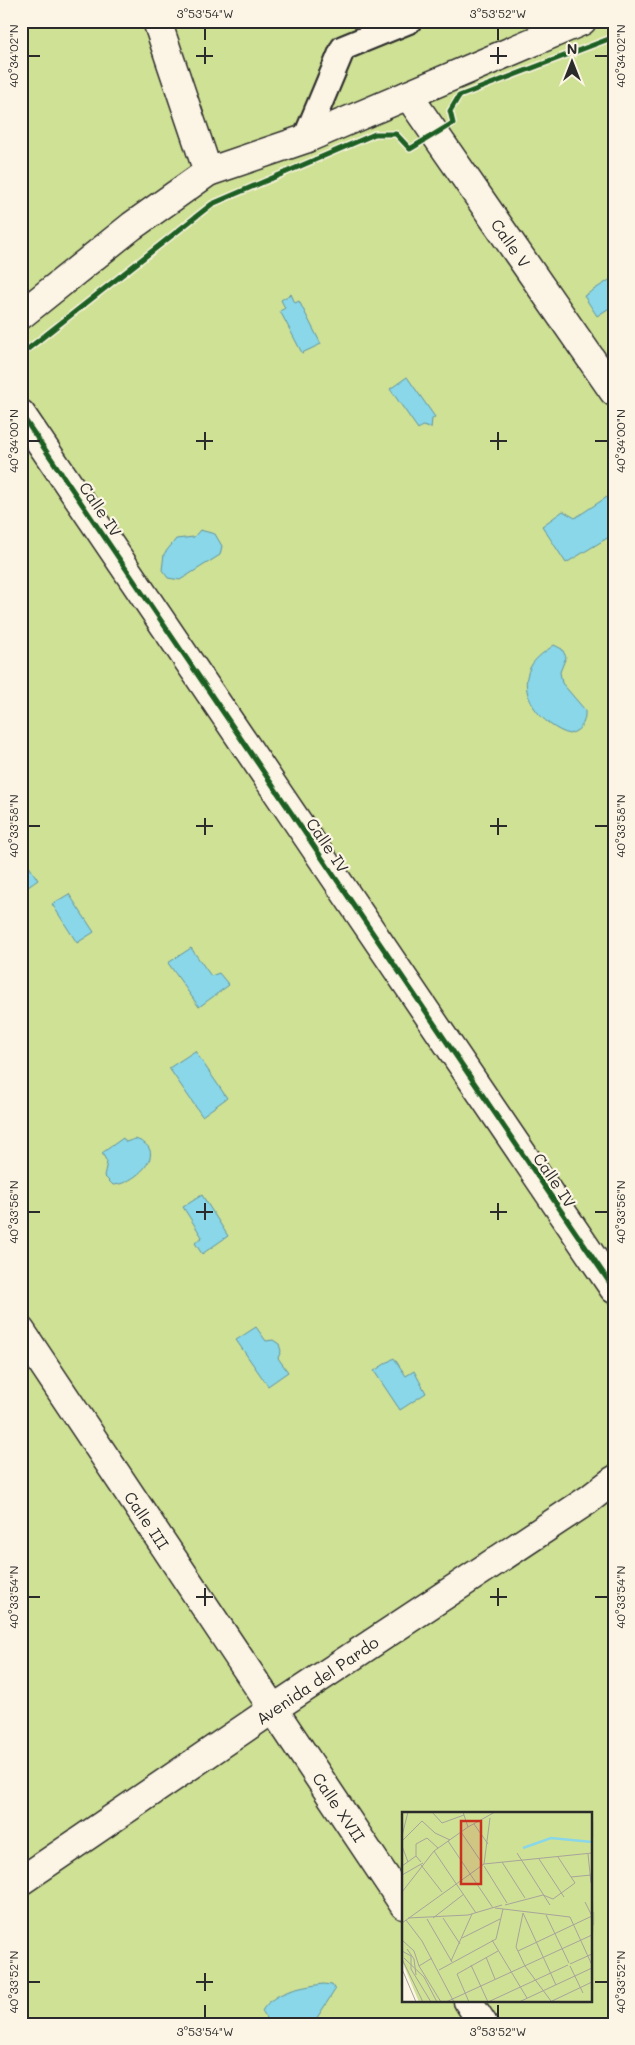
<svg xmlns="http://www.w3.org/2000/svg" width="635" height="2045" viewBox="0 0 635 2045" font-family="Mali,sans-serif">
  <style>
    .green { fill: #cfe195; stroke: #7d8660; fill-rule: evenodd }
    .water { fill: #89d7e8; stroke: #63929c }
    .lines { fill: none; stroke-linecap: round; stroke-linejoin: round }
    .lane-casing { stroke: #2b2b2b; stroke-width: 28 }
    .street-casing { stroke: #2b2b2b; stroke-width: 31 }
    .secondary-casing { stroke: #2b2b2b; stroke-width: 31 }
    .lane { stroke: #fcf5e5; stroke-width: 24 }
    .street { stroke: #fcf5e5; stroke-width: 28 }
    .secondary { stroke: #fcf5e5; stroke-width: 28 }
    .cycleway-casing { stroke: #fcf5e5; stroke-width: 8 }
    .cycleway { stroke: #1b5e20; stroke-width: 5 }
    .ticks { fill: none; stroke: #2b2b2b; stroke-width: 2 }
    .labels { text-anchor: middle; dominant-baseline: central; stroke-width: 4.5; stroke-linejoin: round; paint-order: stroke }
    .street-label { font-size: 16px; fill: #2b2b2b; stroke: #fcf5e5 }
    .inset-river { fill: none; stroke: #89d7e8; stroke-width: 2.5 }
    .inset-road { fill: none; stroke: #a8a49b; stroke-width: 1 }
    .view { fill: #c8321e; fill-opacity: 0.15; stroke: #c8321e; stroke-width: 2.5 }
    .inset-edge { fill: none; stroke: #2b2b2b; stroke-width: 2.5 }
    .neatline { fill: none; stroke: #2b2b2b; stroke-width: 2 }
    .ticks-label { font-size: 12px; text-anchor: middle; fill: #2b2b2b }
  </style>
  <rect width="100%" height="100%" fill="#fcf5e5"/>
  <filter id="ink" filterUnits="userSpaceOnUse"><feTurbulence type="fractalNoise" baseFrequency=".02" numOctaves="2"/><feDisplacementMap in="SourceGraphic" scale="10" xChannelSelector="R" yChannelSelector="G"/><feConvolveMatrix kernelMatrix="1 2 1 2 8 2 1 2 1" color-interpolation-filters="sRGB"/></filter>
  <g filter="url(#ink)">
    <path class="green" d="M 21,21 L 614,21 L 614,2024 L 21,2024 ZM 404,1814 L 591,1814 L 591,2001 L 404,2001 Z"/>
    <g class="water">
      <polygon points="614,277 614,305 597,316 584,296"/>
      <polygon points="291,294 295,303 299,301 321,344 302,353 280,311 285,308 281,300"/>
      <polygon points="407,377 435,417 432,419 431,428 422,426 418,429 390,389"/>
      <polygon points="607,497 614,508 614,534 566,563 542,526 563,511 575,518"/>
      <polygon points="200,530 215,534 222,546 220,555 180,580 168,578 162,570 164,554 176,539 194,537"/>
      <path d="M 554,645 L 562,649 L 566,657 L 560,672 L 562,683 L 585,710 C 586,722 581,731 569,734 C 543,726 515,695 531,666 C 537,656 545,652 554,645 Z"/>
      <polygon points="21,854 38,880 21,892"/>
      <polygon points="69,894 94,932 77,943 52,904"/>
      <polygon points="191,948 211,976 219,973 229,985 199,1007 168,963"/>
      <polygon points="195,1051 227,1098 202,1116 169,1068"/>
      <path d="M 123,1138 L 126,1142 L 135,1139 C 172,1150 134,1185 113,1185 L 104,1176 L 107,1162 L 102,1153 Z"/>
      <polygon points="202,1195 228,1236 202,1254 195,1243 202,1237 183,1207"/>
      <polygon points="256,1327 266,1341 273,1340 279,1344 281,1351 278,1358 288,1372 268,1386 236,1340"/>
      <polygon points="394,1358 406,1376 414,1371 426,1393 400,1410 374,1371"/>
      <path d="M 323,1984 L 332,1985 L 335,1990 L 313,2024 L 269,2024 L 262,2011 C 273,1991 303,1987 323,1984 Z"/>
    </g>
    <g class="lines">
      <g class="lane-casing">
        <polyline id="lane" points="305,139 343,48 409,21"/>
      </g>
      <g class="street-casing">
        <g id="street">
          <polyline points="157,21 208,172"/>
          <polyline points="408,95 614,392"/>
          <polyline points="21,315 132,226 208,172 305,139 582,21"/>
          <polyline points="21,414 614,1289"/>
          <polyline points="21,1331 404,1905"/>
          <polyline points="468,2001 483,2024"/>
        </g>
      </g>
      <g class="secondary-casing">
        <polyline id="secondary" points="21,1881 273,1709 588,1500 614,1480"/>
      </g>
      <use href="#lane" class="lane"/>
      <use href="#street" class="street"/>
      <use href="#secondary" class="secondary"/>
      <g class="cycleway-casing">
        <g id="cycleway">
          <polyline points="21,361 24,352 212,204 375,134 396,134 410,149 453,123 450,111 459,96 614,37"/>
          <polyline points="21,414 614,1289"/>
        </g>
      </g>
      <use href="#cycleway" class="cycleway"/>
    </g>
  </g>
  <path class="ticks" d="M 205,28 L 205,40M 498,28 L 498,40M 205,47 L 205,64M 498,47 L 498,64M 28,56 L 40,56M 196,56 L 213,56M 490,56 L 507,56M 595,56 L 608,56M 205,432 L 205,450M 498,432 L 498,450M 28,441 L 40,441M 196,441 L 213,441M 490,441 L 507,441M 595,441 L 608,441M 205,818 L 205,835M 498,818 L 498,835M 28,826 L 40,826M 196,826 L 213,826M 490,826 L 507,826M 595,826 L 608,826M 205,1203 L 205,1220M 498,1203 L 498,1220M 28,1212 L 40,1212M 196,1212 L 213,1212M 490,1212 L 507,1212M 595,1212 L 608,1212M 205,1588 L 205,1606M 498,1588 L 498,1606M 28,1597 L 40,1597M 196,1597 L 213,1597M 490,1597 L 507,1597M 595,1597 L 608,1597M 205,1973 L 205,1991M 28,1982 L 40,1982M 196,1982 L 213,1982M 595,1982 L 608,1982M 205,2005 L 205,2018M 498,2005 L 498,2018"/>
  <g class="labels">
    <g class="street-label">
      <text transform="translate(511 243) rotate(55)">Calle V</text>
      <text transform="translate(101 509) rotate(56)">Calle IV</text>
      <text transform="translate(328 845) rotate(56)">Calle IV</text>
      <text transform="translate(555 1180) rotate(56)">Calle IV</text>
      <text transform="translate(147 1520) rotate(56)">Calle III</text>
      <text transform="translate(317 1680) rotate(-34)">Avenida del Pardo</text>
      <text transform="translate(339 1807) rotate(56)">Calle XVII</text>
    </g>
  </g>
  <g transform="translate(402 1812)">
    <rect width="190" height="190" fill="#fcf5e5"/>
    <path d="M 0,0 L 190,0 L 190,190 L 17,190 L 0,149 Z" fill="#cfe195"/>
    <path class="inset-river" d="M 121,36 L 149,26 L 190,30"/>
    <path class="inset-road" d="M 30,0 L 40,11 L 62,3M 61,0 L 66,15M 72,12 L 86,32M 59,20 L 80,51M 0,24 L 6,0M 0,29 L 20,9 L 33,21 L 48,28M 46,29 L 91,96M 0,34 L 6,50M 32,39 L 74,101M 115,41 L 148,93M 186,42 L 189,71M 137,47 L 162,85M 19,50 L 14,44 L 14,32 L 25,26 L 36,36M 100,50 L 123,86M 82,52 L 190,41M 82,52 L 88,6M 19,53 L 40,80M 0,54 L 14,44M 82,54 L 105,91M 0,63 L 21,51M 169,65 L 189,63M 0,80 L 32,39 L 66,15 L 93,0M 183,90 L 190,104M 103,93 L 141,83 L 151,87 L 173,71 L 156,45M 93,96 L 168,105 L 190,153M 121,101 L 114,135 L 123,154 L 149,189M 121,101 L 154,173M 144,103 L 167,151M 6,106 L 66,103 L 100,93M 31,106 L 62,82M 41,106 L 58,132M 25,107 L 50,150M 4,108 L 20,129 L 52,190M 0,111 L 82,52 L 79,54M 60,126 L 98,107M 0,128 L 12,139 L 17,154 L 39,190M 90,128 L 125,186M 5,137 L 12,147 L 14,163M 0,139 L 9,144 L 9,157 L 29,190M 116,139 L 190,104M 84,145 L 93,167M 2,146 L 22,165 L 35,190M 0,147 L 21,190M 49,149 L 70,102M 168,152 L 190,142M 69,153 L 86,190M 17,154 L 30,146M 168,154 L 181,181M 0,157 L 14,190M 37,158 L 94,127 L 101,97M 44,190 L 190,123M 67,190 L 55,162 L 96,139M 86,190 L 166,153M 117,190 L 190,156M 148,190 L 190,170"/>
    <path class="view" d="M 59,9 L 79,9 L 79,72 L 59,72 Z"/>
    <rect width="190" height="190" class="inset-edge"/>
  </g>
  <rect width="635" height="2045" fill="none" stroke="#fcf5e5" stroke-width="55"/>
  <g transform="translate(572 62)" stroke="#fcf5e5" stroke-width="4" paint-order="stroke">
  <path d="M0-4L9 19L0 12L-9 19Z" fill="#2b2b2b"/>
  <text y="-8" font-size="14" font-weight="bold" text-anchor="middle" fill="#2b2b2b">N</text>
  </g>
  <rect x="28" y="28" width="580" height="1990" class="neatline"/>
  <g class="ticks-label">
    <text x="205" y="18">3°53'54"W</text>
    <text x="498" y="18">3°53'52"W</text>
    <text transform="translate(14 56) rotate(-90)" y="4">40°34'02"N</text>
    <text transform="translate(621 56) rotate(-90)" y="4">40°34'02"N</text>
    <text transform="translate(14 441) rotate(-90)" y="4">40°34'00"N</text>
    <text transform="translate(621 441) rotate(-90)" y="4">40°34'00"N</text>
    <text transform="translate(14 826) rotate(-90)" y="4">40°33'58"N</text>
    <text transform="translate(621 826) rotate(-90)" y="4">40°33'58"N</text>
    <text transform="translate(14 1212) rotate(-90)" y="4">40°33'56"N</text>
    <text transform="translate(621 1212) rotate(-90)" y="4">40°33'56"N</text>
    <text transform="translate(14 1597) rotate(-90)" y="4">40°33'54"N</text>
    <text transform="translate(621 1597) rotate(-90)" y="4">40°33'54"N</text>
    <text transform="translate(14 1982) rotate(-90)" y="4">40°33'52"N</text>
    <text transform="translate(621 1982) rotate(-90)" y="4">40°33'52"N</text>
    <text x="205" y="2036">3°53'54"W</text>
    <text x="498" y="2036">3°53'52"W</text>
  </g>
</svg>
